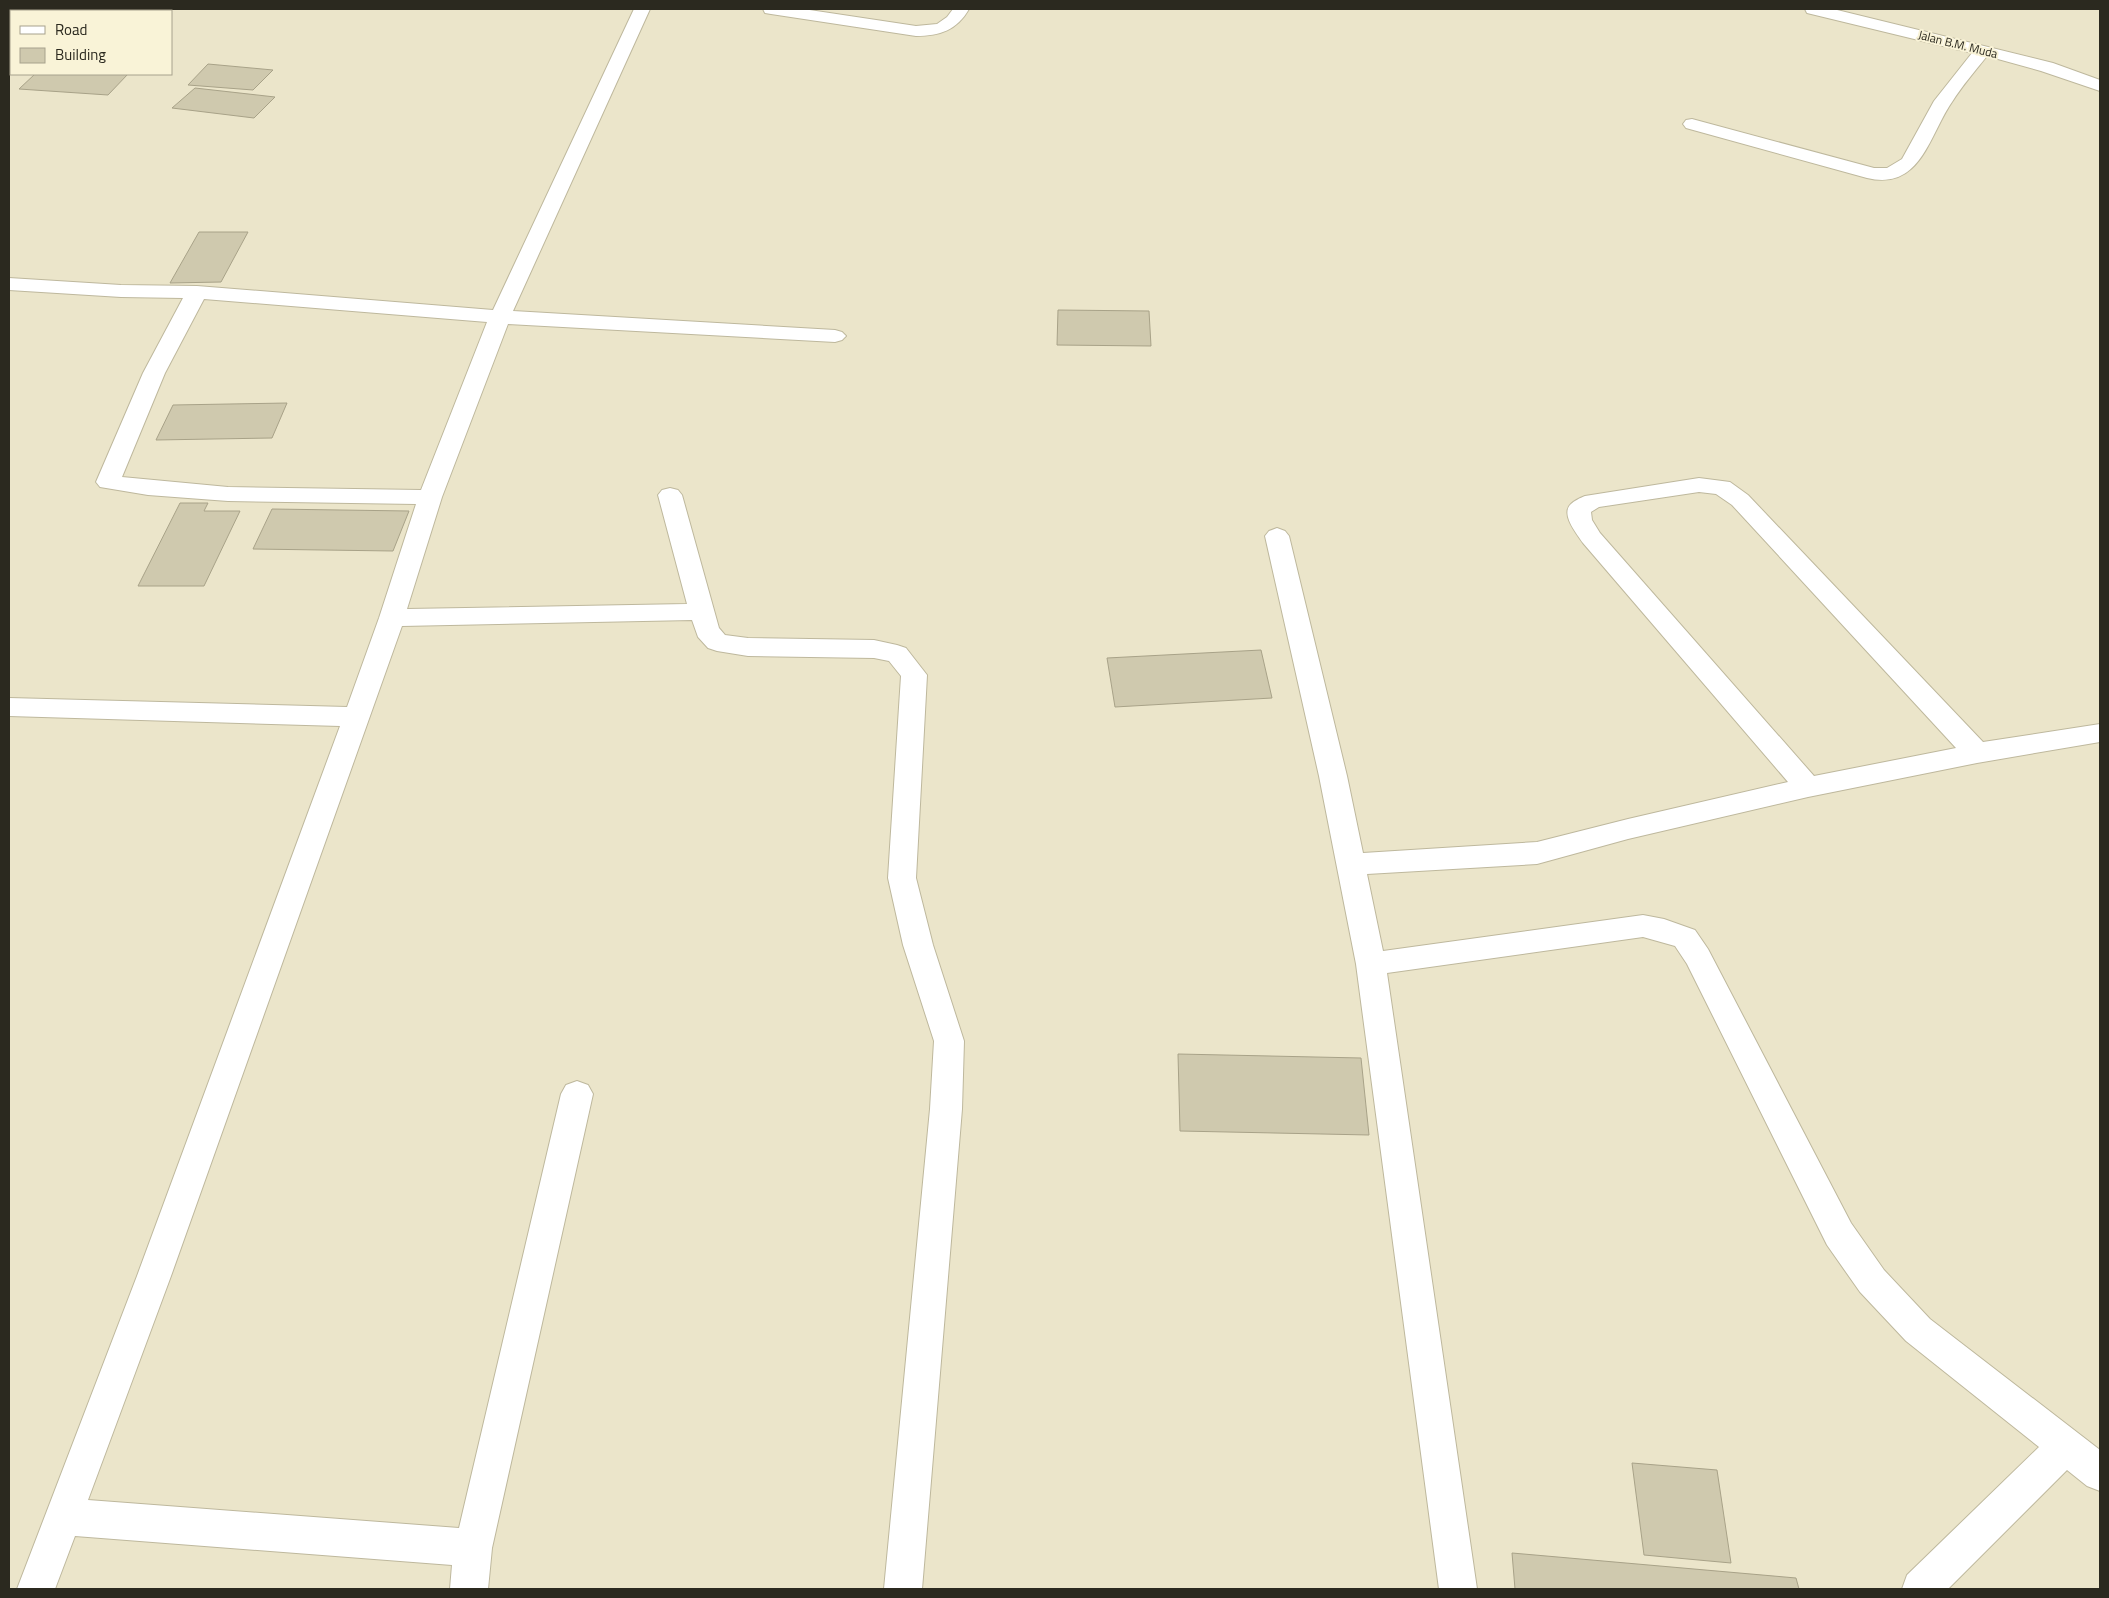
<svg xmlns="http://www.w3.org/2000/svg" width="2109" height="1598" viewBox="0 0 2109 1598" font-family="'Titillium Web',sans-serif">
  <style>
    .building { fill: #cfc9ae; stroke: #a8a288 }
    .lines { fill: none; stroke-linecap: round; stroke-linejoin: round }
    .minor-casing { stroke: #beb89d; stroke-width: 2 }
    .minor { fill: #fff; fill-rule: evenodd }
    .labels { text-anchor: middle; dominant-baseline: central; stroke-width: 4; stroke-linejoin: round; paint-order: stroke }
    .far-street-label { font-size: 12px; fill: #2b291f; stroke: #f9f3d7 }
  </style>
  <rect width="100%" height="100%" fill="#ebe5ca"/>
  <g class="building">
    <polygon points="208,64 273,70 253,90 188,85"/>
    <polygon points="35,74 128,74 108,95 19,89"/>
    <polygon points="195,88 275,97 254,118 172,108"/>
    <polygon points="199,232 248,232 221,282 170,283"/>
    <polygon points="1058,310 1149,311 1151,346 1057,345"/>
    <polygon points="287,403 272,438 156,440 173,405"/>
    <polygon points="180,503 208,503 204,511 240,511 204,586 138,586"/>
    <polygon points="272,509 409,511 393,551 253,549"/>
    <polygon points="1261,650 1272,698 1115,707 1107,658"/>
    <polygon points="1178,1054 1361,1058 1369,1135 1180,1131"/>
    <polygon points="1632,1463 1717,1470 1731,1563 1644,1555"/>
    <polygon points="1512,1553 1796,1578 1799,1589 1515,1589"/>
  </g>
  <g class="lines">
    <g class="minor-casing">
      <g id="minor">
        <path d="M 634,9 L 650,9 L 513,311 L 835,330 L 842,332 L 846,336 L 842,340 L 835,342 L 508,324 L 442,497 L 407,609 L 687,604 L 658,495 L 662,490 L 670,488 L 678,490 L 682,495 L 719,628 L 725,635 L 748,638 L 874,640 L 897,645 L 906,648 L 927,675 L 916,878 L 933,945 L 964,1041 L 962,1109 L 922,1589 L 884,1589 L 930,1109 L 934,1041 L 903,945 L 888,878 L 901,676 L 889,661 L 874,658 L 748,656 L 717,651 L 708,648 L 698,637 L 692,620 L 402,626 L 171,1276 L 88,1500 L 459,1528 L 561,1094 L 566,1085 L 577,1081 L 588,1085 L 593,1094 L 492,1548 L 488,1589 L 450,1589 L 452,1565 L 75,1536 L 55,1589 L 17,1589 L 137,1276 L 340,726 L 9,716 L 9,698 L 347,707 L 379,618 L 416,504 L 228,501 L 148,495 L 100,487 L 96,482 L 143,373 L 183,298 L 121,297 L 9,290 L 9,278 L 121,285 L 197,286 L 493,310 ZM 204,299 L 487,322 L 421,490 L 228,487 L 122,477 L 165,373 Z"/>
        <path d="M 763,9 L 803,9 L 916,26 L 937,24 L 947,17 L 953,9 L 969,9 C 957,30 940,36 916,36 L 771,14 L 765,13 Z"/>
        <path d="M 1805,9 L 1833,9 L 2053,63 L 2100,80 L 2100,91 L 2041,71 L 1987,56 C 1975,71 1962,86 1952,102 C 1929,135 1921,191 1867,178 L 1686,128 L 1683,124 L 1686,120 L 1692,119 L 1874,168 L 1887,168 L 1902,159 L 1934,101 L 1972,53 L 1807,13 Z"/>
        <path d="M 1699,478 L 1730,482 L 1748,495 L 1983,742 L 2100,724 L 2100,742 L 1977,763 L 1808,797 L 1628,839 L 1537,864 L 1367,874 L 1383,951 L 1643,915 L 1664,919 L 1695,930 L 1708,949 L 1851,1223 L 1884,1270 L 1930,1319 L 2100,1450 L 2100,1491 L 2087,1486 L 2067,1470 L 1948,1589 L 1902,1589 L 1907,1575 L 2039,1447 L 1906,1341 L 1860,1292 L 1827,1245 L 1687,964 L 1675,946 L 1643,937 L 1387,973 L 1477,1589 L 1439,1589 L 1356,964 L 1319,776 L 1265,536 L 1269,531 L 1277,528 L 1285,531 L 1289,536 L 1347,776 L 1363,853 L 1537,842 L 1628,819 L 1788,782 L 1583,543 C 1577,534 1560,514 1571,504 C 1574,501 1580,498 1585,496 ZM 1699,492 L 1716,494 L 1732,505 L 1956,748 L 1814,776 L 1600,533 L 1592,520 L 1591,512 L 1599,507 Z"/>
      </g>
    </g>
    <use href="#minor" class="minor"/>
  </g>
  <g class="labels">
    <g class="far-street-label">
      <text transform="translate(1958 44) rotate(14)">Jalan B.M. Muda</text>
    </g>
  </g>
  <rect width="2109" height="1598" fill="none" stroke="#2b291f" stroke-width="20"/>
  <rect x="10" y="10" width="162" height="65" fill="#f9f3d7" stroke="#a7a28d"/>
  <rect x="20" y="26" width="25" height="8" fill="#ffffff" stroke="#a7a28d"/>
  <text x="55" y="35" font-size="15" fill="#2b291f">Road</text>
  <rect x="20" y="48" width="25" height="15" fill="#cfc9ae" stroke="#a7a28d"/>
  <text x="55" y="60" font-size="15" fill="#2b291f">Building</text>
</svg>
